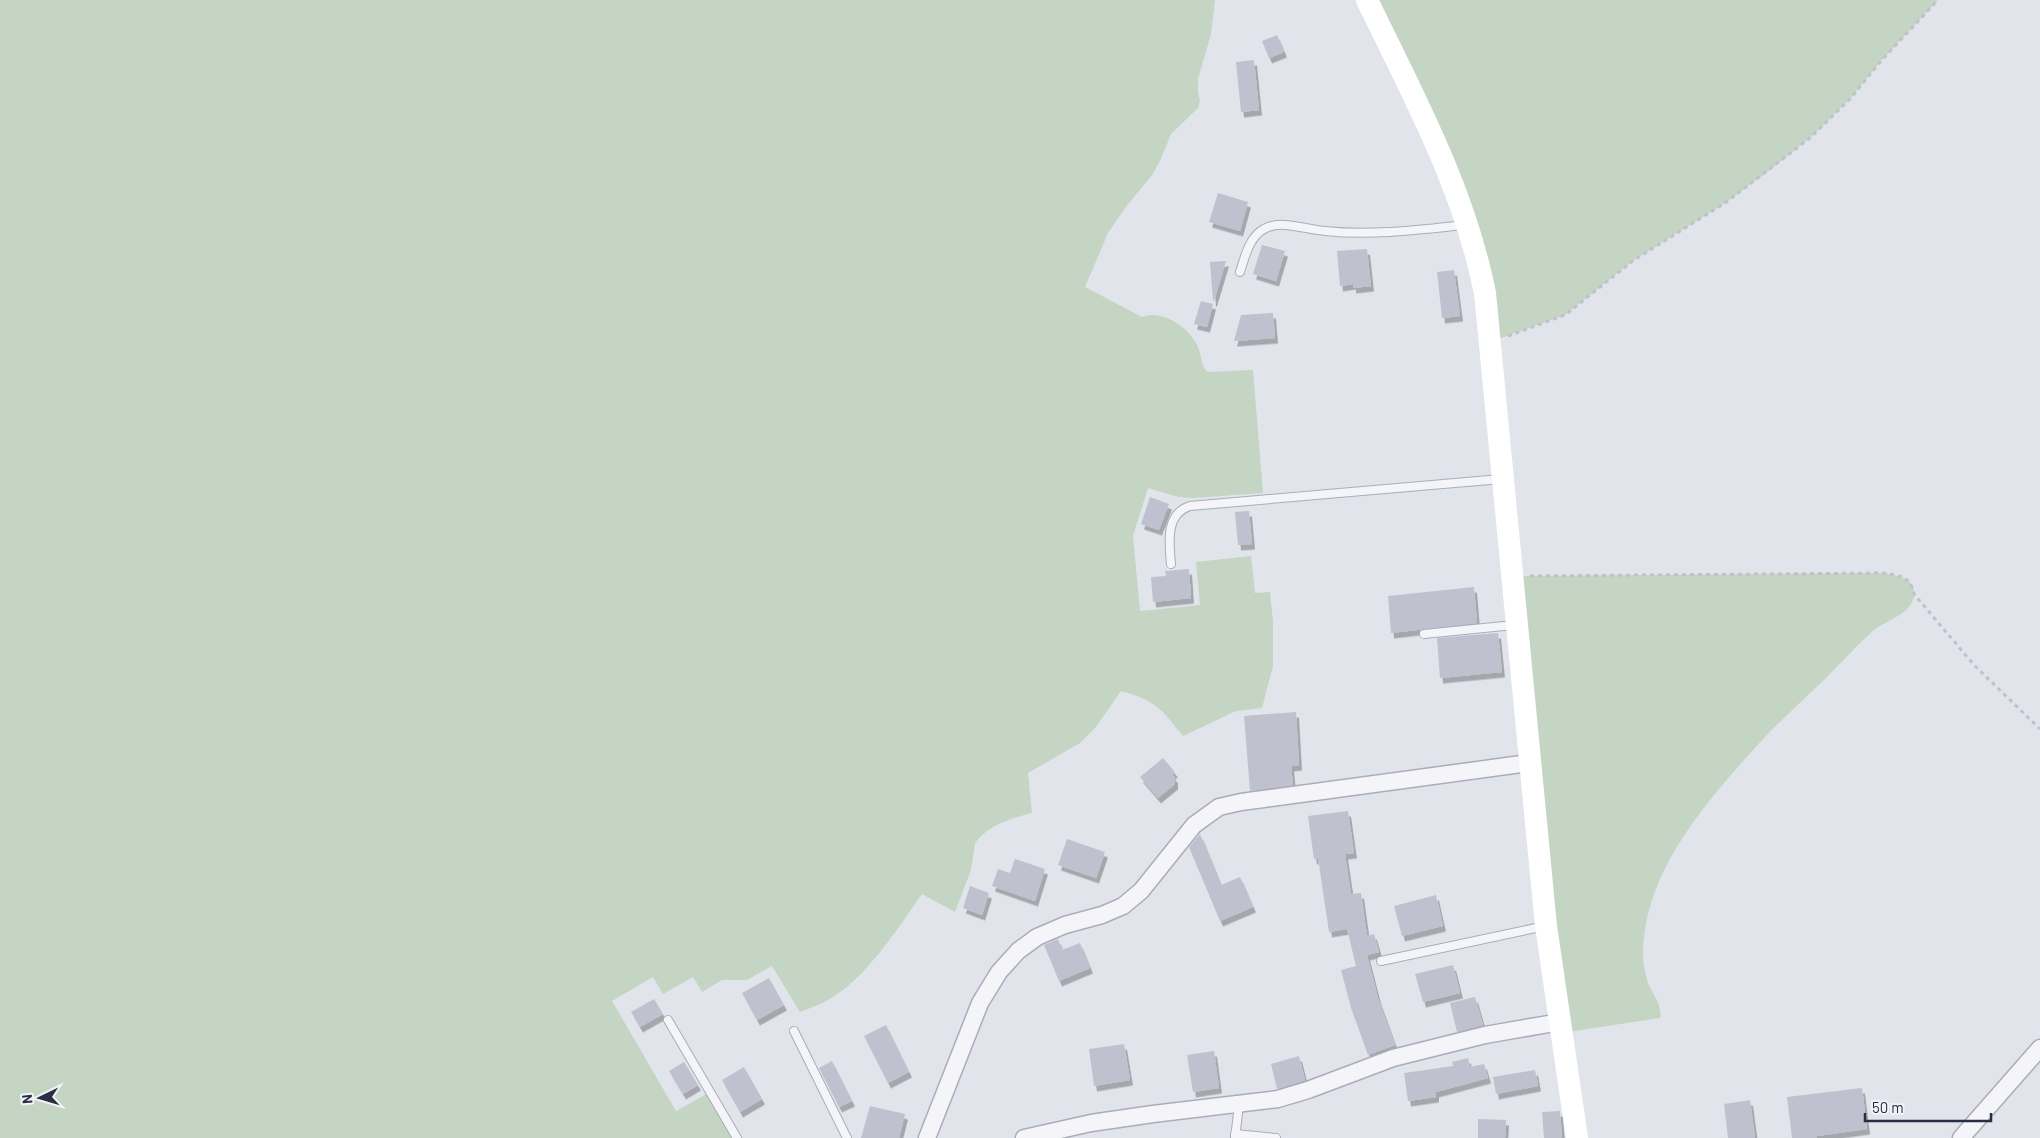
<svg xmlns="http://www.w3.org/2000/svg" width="2040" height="1138" viewBox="0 0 2040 1138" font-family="Barlow,sans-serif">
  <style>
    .green { fill: #c4d5c3 }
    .building { fill: #bfc1ce; filter: url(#shadow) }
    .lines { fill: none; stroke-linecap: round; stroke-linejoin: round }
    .lane-casing { stroke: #aaadb9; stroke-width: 10 }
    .street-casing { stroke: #aaadb9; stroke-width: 19 }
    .path { stroke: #c0c1ca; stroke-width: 3; stroke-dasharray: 4 4; stroke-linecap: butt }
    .lane { stroke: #f5f5f9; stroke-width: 8 }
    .street { stroke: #f5f5f9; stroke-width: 16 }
    .secondary { stroke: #fff; stroke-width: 22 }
  </style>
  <defs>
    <filter id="shadow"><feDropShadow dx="3" dy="5.5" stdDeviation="0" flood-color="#0004"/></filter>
  </defs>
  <rect width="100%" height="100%" fill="#e2e4eb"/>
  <g class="green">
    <path d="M 0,0 L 1215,0 L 1211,34 L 1198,79 L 1198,92 L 1200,101 L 1198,108 L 1171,134 L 1161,159 L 1152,175 L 1125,208 L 1108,233 L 1085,287 L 1142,317 C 1161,309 1187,326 1196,343 C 1202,352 1200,364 1207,372 L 1253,370 L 1263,493 L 1193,498 L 1178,497 L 1148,488 L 1133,536 L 1140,611 L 1200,605 L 1196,562 L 1251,556 L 1255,593 L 1270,592 L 1273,621 L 1273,666 L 1262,708 L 1236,711 L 1183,736 C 1160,708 1157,701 1121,691 L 1096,727 L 1080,743 L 1028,773 L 1032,813 C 1012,818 988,825 975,843 L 971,870 L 955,912 L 922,894 C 898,928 867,977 831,998 C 822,1004 810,1008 800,1012 L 772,966 L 747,980 L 722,980 L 702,992 L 693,977 L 663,994 L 653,977 L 612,1001 L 676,1111 L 710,1092 L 737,1138 L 0,1138 Z"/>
    <polygon points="1367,0 1938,0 1880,62 1850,99 1810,138 1766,173 1725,203 1634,260 1565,315 1490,342 1485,293"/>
    <path d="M 1882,573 C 1897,575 1920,579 1913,600 C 1908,615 1885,621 1874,630 C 1856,646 1840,664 1823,681 C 1803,700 1782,719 1763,739 C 1709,799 1645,868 1643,953 C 1643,963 1645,973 1648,983 C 1652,993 1663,1006 1660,1018 L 1561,1033 L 1512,576 Z"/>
  </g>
  <g class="building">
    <polygon points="1277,35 1284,52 1269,58 1262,41"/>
    <polygon points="1254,60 1259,110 1241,112 1236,62"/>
    <polygon points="1218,193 1248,202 1240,231 1209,222"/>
    <polygon points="1262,245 1285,251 1276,281 1253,274"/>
    <polygon points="1367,249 1371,286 1353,288 1353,284 1340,286 1337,251"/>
    <polygon points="1226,261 1214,301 1213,301 1210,262"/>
    <polygon points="1454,270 1460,316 1442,318 1437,272"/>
    <polygon points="1201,301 1213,304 1207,327 1194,324"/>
    <polygon points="1273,313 1275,338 1234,341 1241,315"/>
    <polygon points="1150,497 1169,504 1159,530 1141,524"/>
    <polygon points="1249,511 1252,544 1238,545 1235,512"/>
    <polygon points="1189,569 1191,598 1153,602 1151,577 1166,576 1165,571"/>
    <polygon points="1474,587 1477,623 1391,633 1388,596"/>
    <polygon points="1498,633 1502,672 1440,678 1437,638"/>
    <polygon points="1296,712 1299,765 1291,766 1293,785 1250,791 1244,716"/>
    <polygon points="1163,758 1175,772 1172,774 1175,778 1175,784 1158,798 1140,777"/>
    <polygon points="1348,811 1354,853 1345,854 1351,894 1361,893 1367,936 1374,934 1379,952 1367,955 1378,998 1395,1045 1368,1055 1351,1008 1341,970 1356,966 1347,929 1329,932 1318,858 1314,859 1308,816"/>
    <polygon points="1200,834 1221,885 1240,877 1253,907 1220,921 1189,847"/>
    <polygon points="1067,839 1105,852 1096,878 1058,865"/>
    <polygon points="1015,859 1045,869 1035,901 992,886 998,869 1010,873"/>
    <polygon points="970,886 989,893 982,915 963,908"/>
    <polygon points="1436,895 1443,926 1402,936 1394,906"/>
    <polygon points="1058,939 1062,950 1080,943 1090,968 1059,981 1044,945"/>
    <polygon points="1453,965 1460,993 1423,1002 1415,974"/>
    <polygon points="769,978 784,1005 757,1020 742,993"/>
    <polygon points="1475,997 1483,1025 1457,1032 1450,1003"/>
    <polygon points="654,999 663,1014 640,1027 631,1012"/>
    <polygon points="886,1025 909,1072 888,1083 864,1036"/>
    <polygon points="1124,1044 1130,1080 1094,1086 1089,1049"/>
    <polygon points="1214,1051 1219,1088 1193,1092 1187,1055"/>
    <polygon points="1299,1056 1305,1080 1277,1089 1271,1064"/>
    <polygon points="1468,1058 1470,1067 1484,1064 1488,1078 1436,1092 1436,1097 1408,1101 1404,1073 1453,1066 1452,1062"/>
    <polygon points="832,1061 852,1101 839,1107 819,1068"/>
    <polygon points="684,1062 698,1085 683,1094 669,1071"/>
    <polygon points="744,1067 762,1099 740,1112 722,1080"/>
    <polygon points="1535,1070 1538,1086 1496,1094 1493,1077"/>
    <polygon points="1862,1088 1867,1129 1817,1136 1817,1138 1792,1138 1787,1097"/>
    <polygon points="1750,1100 1755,1138 1728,1138 1724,1104"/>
    <polygon points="870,1106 905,1114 899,1138 861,1138"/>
    <polygon points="1560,1111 1562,1138 1544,1138 1542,1112"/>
    <polygon points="1478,1119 1506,1120 1505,1138 1478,1138"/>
  </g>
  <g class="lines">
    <g class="lane-casing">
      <g id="lane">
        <path d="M 1240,272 C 1245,257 1249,237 1264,229 C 1281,219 1307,230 1325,231 C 1371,236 1418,230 1464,225"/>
        <path d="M 1171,564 C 1169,543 1165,514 1190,506 L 1501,479"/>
        <polyline points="1424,634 1514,625"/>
        <polyline points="1381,961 1545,926"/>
        <polyline points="668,1020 737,1138"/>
        <polyline points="794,1031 847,1138"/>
        <polyline points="1235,1134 1276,1138"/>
        <polyline points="1235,1138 1239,1105"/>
      </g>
    </g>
    <g class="street-casing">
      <g id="street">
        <polyline points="927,1138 980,1003 999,972 1018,951 1037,937 1065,925 1102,915 1123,906 1141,891 1194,825 1219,807 1241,802 1529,763"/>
        <polyline points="1024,1138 1091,1123 1153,1114 1278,1099 1308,1090 1393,1058 1485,1035 1560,1022"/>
        <polyline points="1961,1138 2040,1048"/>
      </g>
    </g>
    <g class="path">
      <polyline points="1508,336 1565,315 1634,260 1725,203 1810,138 1850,99 1880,62 1938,0"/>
      <path d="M 1530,576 L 1882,573 C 1899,575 1910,576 1914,594 L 1974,665 L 2040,729"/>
    </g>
    <use href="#lane" class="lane"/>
    <use href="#street" class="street"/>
    <path class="secondary" d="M 1367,0 C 1413,95 1464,188 1485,293 L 1546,926 L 1577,1138"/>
  </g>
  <g transform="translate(40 1098) rotate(265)" stroke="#f2f3f8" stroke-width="4" paint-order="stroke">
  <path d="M0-4L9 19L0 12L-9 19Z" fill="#292e43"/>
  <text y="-8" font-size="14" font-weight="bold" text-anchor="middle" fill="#292e43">N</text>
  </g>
  <path d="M1865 1113v8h126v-8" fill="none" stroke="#292e43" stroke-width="2.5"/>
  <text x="1872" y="1113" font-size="15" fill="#292e43" stroke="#f2f3f8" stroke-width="4" paint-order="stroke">50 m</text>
</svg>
